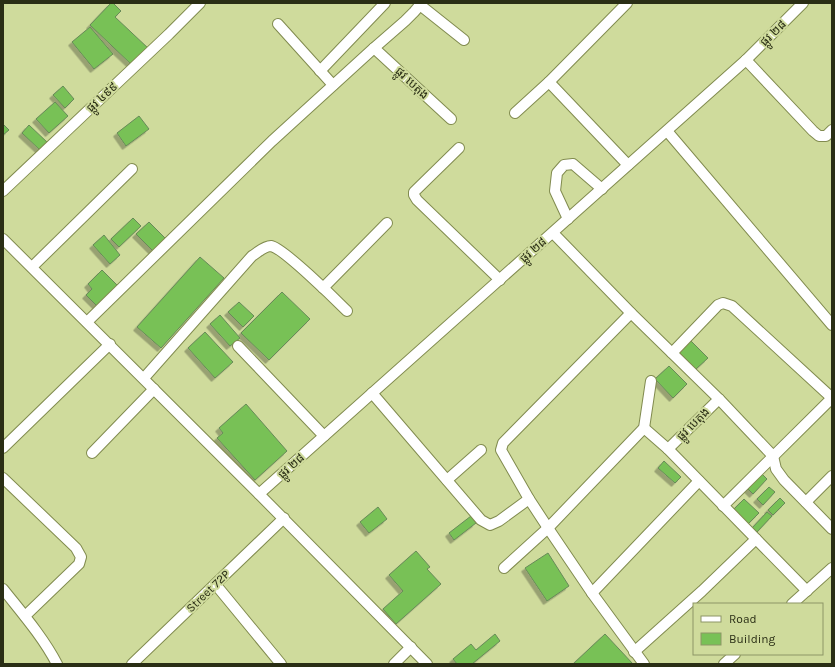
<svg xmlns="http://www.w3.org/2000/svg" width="835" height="667" viewBox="0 0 835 667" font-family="Karla,'Noto Sans Khmer',sans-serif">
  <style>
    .building { fill: #78c156; stroke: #678a58; filter: url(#shadow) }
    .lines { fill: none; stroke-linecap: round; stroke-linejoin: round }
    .minor-casing { stroke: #818b4f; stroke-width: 12 }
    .minor { stroke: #fff; stroke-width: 10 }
    .labels { text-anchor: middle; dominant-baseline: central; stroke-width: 4; stroke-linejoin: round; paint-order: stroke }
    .street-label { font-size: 12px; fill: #2a2e15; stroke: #cfdb9c }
  </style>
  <defs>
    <filter id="shadow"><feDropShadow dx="-3.5" dy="3.5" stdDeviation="0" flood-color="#0004"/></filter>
  </defs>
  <rect width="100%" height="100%" fill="#cfdb9c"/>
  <g class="building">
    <polygon points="111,3 115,3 114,4 121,11 115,17 149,49 133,66 90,25"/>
    <polygon points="90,27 113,54 94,69 72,42"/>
    <polygon points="63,86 74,99 65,108 53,95"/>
    <polygon points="55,102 68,116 49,133 36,119"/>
    <polygon points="139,116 149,129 126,146 117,133"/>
    <polygon points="3,124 9,130 3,135"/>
    <polygon points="29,125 48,143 41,151 22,133"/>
    <polygon points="133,218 141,226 119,247 111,239"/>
    <polygon points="149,222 166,239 153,251 136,234"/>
    <polygon points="104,235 120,255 110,264 93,245"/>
    <polygon points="200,257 224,278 161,348 137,327"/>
    <polygon points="102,270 118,286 97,306 86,295 92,289 88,284"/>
    <polygon points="282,292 310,319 269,360 241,333"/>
    <polygon points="239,302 254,316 243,327 228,312"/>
    <polygon points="220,315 240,338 230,346 210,324"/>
    <polygon points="205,332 233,362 215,378 188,348"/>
    <polygon points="688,338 708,358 696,369 677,350"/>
    <polygon points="669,366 687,384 673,398 655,379"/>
    <polygon points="246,404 287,451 255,480 217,438 223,433 219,428"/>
    <polygon points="664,461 681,477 675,483 658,468"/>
    <polygon points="760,472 767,479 753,494 746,487"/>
    <polygon points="769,487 775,492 763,505 757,499"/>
    <polygon points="780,498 785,503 773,515 768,510"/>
    <polygon points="744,499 759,513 748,524 733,510"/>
    <polygon points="378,507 387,519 369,533 360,522"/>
    <polygon points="767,512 772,516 757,532 752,528"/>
    <polygon points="471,516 476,523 454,540 449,533"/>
    <polygon points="416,551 430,567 427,569 441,584 396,624 383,609 403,591 389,575"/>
    <polygon points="548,553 569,586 547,601 525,568"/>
    <polygon points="495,634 500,641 472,664 457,664 453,659 471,644 476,650"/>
    <polygon points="605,634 633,664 573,664"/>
  </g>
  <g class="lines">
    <g class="minor-casing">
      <g id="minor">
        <polyline points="419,3 420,5 464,40"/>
        <polyline points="278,24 333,85"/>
        <polyline points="374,48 451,119"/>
        <polyline points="746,60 813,131 819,136 826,136 832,130"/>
        <polyline points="320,71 385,3"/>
        <polyline points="549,82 628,165"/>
        <polyline points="515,113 549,82 627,3"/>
        <polyline points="667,131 832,325"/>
        <polyline points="459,148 414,192 414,195 417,200 500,280"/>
        <polyline points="3,191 169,34 200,3"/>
        <polyline points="568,219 555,191 557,173 564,165 573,164 602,189"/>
        <polyline points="553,233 631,313 719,399 773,456 776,469 784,480 832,529"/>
        <polyline points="3,239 259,494 427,664"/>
        <polyline points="32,267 132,169"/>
        <polyline points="323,288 387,223"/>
        <polyline points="631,313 503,443 501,450 529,499 548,528 592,593 644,664"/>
        <polyline points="87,322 272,141 374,48 405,21 414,12 420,5"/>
        <polyline points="238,346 324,436"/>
        <polyline points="672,353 718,305 723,303 732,306 832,398"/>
        <path d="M 144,378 L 252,256 C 257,253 264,246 271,246 C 283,248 335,299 347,311"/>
        <polyline points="372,393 481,520 490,525 499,521 529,499"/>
        <polyline points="644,428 668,449 807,591"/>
        <polyline points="3,448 110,344"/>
        <polyline points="668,449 719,399"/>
        <polyline points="92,453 154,389"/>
        <polyline points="3,478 76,548 81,557 79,564 25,616"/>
        <polyline points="447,480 481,450"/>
        <polyline points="259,494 746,60 803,3"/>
        <polyline points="806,502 832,476"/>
        <polyline points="723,506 832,398"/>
        <polyline points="504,568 548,528 644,428 651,381"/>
        <polyline points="216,585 281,664"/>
        <path d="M 3,589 C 22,613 43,637 57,664"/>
        <polyline points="592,593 699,481"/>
        <polyline points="792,604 832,568"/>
        <polyline points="634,652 702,591 756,539"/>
        <polyline points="132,664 284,518"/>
        <polyline points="394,664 411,647"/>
        <polyline points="724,664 735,654"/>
      </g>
    </g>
    <use href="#minor" class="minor"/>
  </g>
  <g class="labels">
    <g class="street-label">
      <text transform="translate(773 33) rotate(-45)">ផ្លូវ ២៨</text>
      <text transform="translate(412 83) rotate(43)">ផ្លូវ បេតុង</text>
      <text transform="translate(102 97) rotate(-43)">ផ្លូវ ៤៩៩</text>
      <text transform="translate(533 250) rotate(-41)">ផ្លូវ ២៨</text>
      <text transform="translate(693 424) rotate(-45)">ផ្លូវ បេតុង</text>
      <text transform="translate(291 466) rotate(-42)">ផ្លូវ ២៨</text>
      <text transform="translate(208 591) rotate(-44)">Street 72P</text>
    </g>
  </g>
  <rect width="835" height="667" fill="none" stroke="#2a2e15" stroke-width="8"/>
  <rect x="693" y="603" width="130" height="52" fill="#cfdb9c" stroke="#8d9666"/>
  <rect x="701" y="616" width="20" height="6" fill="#ffffff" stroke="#8d9666"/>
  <text x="729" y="623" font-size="12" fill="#2a2e15">Road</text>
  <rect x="701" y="633" width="20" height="12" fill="#78c156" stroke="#8d9666"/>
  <text x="729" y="643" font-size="12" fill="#2a2e15">Building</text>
</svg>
